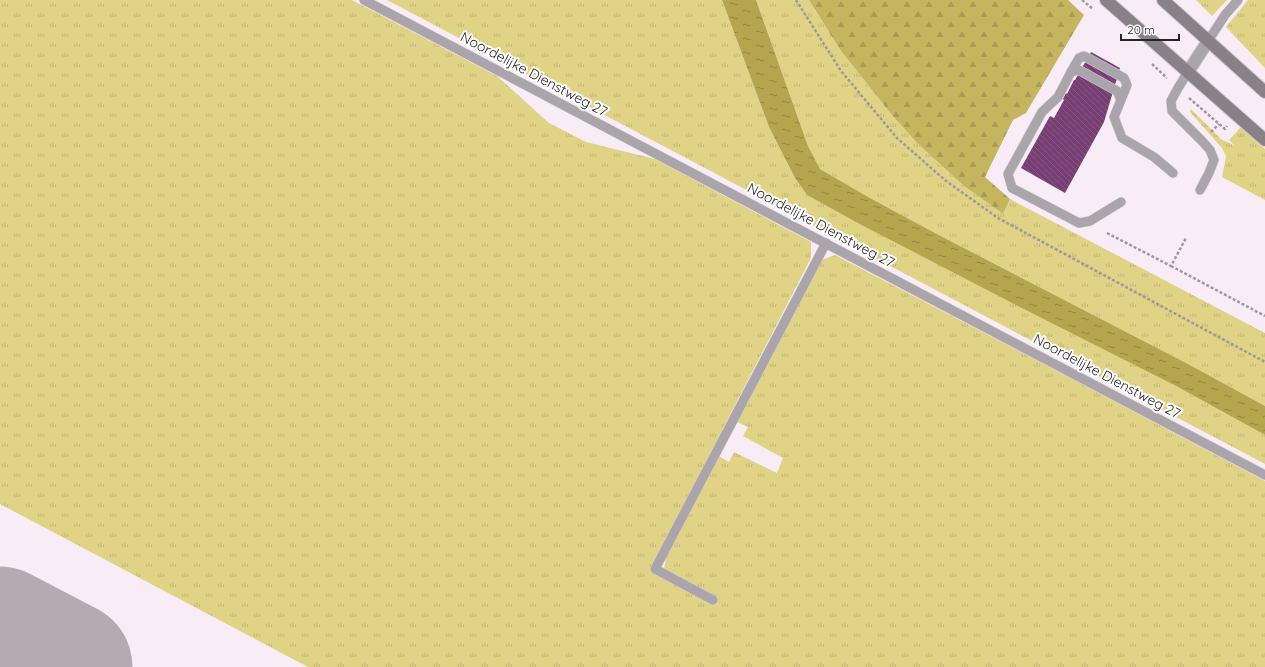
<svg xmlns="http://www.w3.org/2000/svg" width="1265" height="667" viewBox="0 0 1265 667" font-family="Quicksand,sans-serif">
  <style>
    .grass { fill: url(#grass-tufts) }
    .forest { fill: url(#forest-firs) }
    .water { fill: url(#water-ripples) }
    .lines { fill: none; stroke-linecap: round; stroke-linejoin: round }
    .runway { stroke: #b3aab2; stroke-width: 131 }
    .building { fill: url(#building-back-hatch) }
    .lane-casing { stroke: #d3c9d2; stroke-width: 10 }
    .street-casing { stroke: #d3c9d2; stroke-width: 14 }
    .secondary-casing { stroke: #d3c9d2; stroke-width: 14 }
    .path { stroke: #a0989f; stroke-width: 2.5; stroke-dasharray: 3 2; stroke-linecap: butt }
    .lane { stroke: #aaa5aa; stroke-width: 9 }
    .street { stroke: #aaa5aa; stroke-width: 12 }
    .secondary { stroke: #888187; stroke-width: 12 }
    .labels { text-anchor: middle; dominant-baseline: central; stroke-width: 4; stroke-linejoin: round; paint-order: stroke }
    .street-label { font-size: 14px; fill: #282327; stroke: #fff }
  </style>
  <defs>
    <pattern id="grass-tufts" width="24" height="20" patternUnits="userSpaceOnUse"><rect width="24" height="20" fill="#e0d386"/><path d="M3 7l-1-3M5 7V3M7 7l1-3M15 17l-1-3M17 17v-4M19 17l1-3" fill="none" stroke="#c0b574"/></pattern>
    <pattern id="forest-firs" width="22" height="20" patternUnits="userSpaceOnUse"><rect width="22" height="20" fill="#c5b55f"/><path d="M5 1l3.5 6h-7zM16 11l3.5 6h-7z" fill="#a99b53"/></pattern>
    <pattern id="water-ripples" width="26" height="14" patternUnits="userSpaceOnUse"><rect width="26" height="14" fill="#b4a54e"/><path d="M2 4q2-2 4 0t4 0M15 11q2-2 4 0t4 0" fill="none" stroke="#928641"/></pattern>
    <pattern id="building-back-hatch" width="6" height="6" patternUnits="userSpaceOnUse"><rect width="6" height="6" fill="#773e74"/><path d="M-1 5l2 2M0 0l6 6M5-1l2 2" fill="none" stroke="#855783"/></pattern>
  </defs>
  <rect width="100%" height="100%" fill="#f8edf7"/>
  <g class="grass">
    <polygon points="0,0 352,0 497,76 549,123 586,142 655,159 811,242 811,258 650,570 714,604 664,569 666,557 719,456 729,462 734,452 777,473 783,458 743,436 748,427 737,422 821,260 835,255 1023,353 1265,481 1265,667 308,667 0,504"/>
    <polygon points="387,0 722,0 769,127 795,178 807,195 1176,386 1265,435 1265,464"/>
    <polygon points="756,0 809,0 841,51 891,114 917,143 964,186 1003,214 1010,199 1265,333 1265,406 1190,365 935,233 870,198 820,169 808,146"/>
    <polygon points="1196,0 1227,0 1212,16"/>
    <polygon points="1248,0 1265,0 1265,68 1226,27"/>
    <polygon points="1191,109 1221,139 1235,146 1229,140 1241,127 1265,149 1265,200 1222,177 1226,156 1222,148 1190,112"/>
  </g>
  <polygon class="forest" points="809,0 1068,0 1084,15 1026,113 1013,120 985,177 1010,199 1003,214 964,186 917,143 891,114 841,51"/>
  <polygon class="water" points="722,0 756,0 808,146 820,169 870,198 935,233 1190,365 1265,406 1265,435 1176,386 1018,306 856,222 807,195 795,178 769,127"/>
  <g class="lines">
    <polyline class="runway" points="0,632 67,667"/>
  </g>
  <polygon class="building" points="1091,52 1120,68 1104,122 1065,193 1021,168 1050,116 1054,118 1064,100 1063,99 1066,93 1067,94 1074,80 1075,80"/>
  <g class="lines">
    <g class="lane-casing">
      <g id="lane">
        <polyline points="364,0 1265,475"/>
        <polyline points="1208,41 1225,15 1238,0"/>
        <polyline points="1071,72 1079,58 1084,56 1124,78 1127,85 1121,100"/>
        <polyline points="1188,72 1178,88 1171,101 1172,111 1203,142 1210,150 1214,160 1209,173 1200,190"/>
        <polyline points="1121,202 1090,221 1079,223 1012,188 1008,174 1042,112 1058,97 1071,72 1079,70 1117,91 1121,100 1114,117 1122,138 1154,157 1173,173"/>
        <polyline points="713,600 655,569 826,243"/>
      </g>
    </g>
    <g class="street-casing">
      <polyline id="street" points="1188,72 1208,41"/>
    </g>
    <g class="secondary-casing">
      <g id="secondary">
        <polyline points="1106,0 1265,140"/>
        <polyline points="1163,0 1265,92"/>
      </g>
    </g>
    <g class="path">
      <polyline points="796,0 841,71 897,138 946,181 998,218 1265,362"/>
      <polyline points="1082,0 1093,9"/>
      <polyline points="1152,64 1167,78"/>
      <polyline points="1189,98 1225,129 1227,126"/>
      <polyline points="1211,132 1219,124"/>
      <polyline points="1107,233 1171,266 1186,238"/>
      <polyline points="1171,266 1265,316"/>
    </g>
    <use href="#lane" class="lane"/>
    <use href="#street" class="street"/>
    <use href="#secondary" class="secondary"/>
  </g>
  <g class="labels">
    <g class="street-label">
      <text transform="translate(534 74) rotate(28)">Noordelijke Dienstweg 27</text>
      <text transform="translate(821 225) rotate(28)">Noordelijke Dienstweg 27</text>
      <text transform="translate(1107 376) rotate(28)">Noordelijke Dienstweg 27</text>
    </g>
  </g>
  <path d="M1121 34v6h58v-6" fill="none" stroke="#282327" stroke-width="2"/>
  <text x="1127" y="34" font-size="12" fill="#282327" stroke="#ffffff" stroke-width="3" paint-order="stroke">20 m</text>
</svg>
